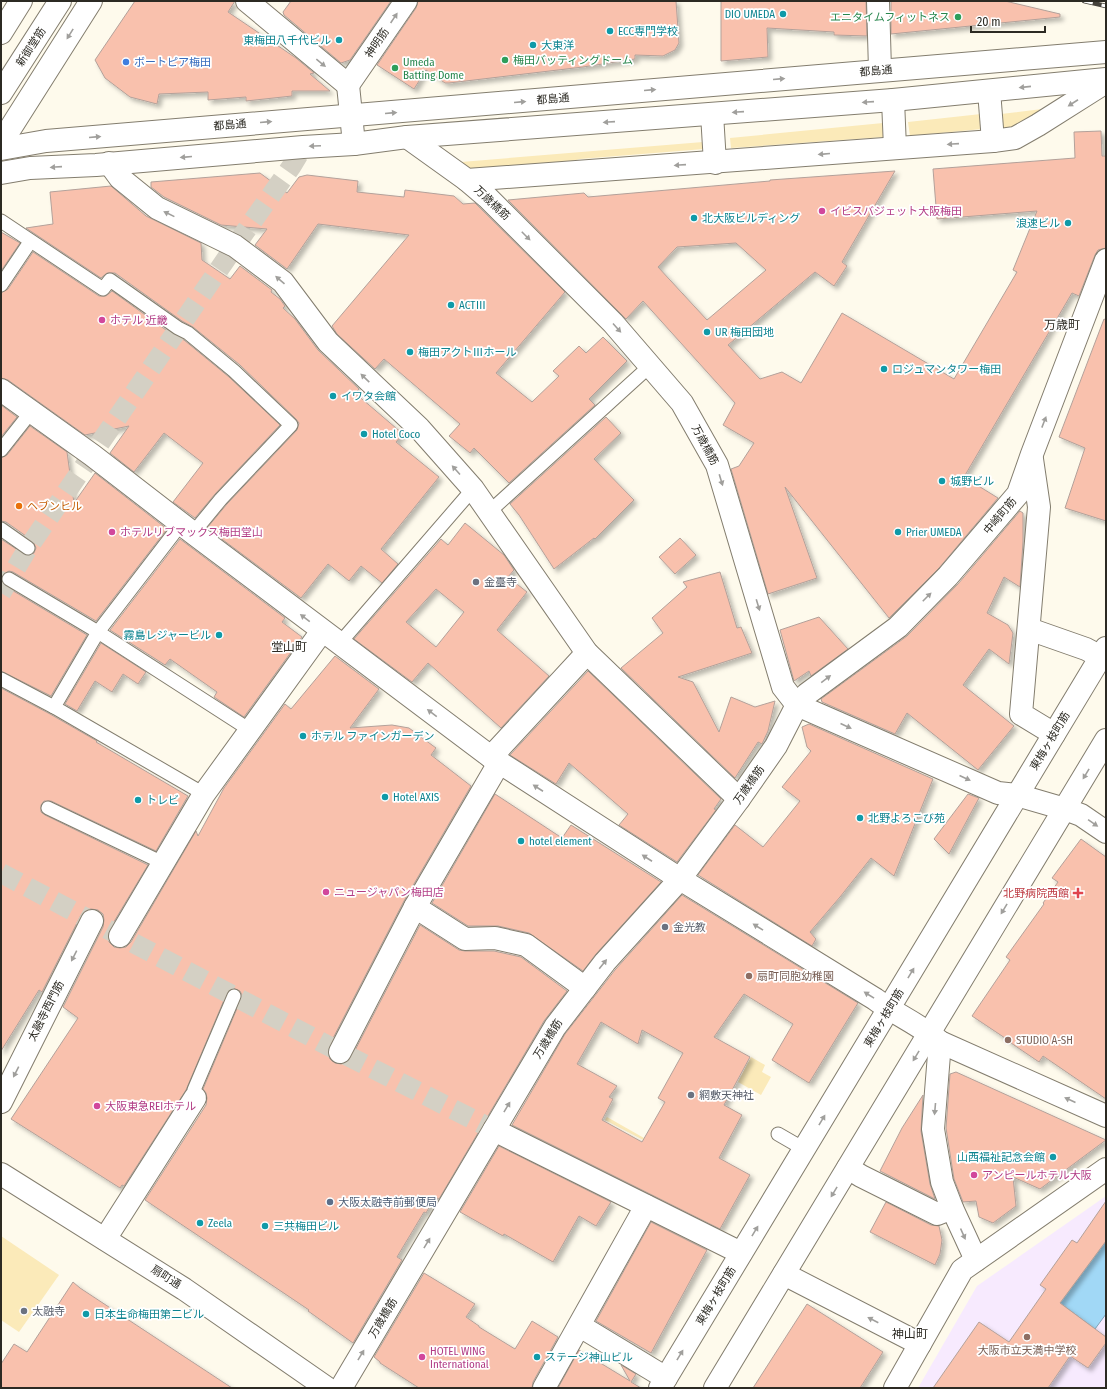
<svg xmlns="http://www.w3.org/2000/svg" width="1107" height="1389" viewBox="0 0 1107 1389" font-family="'Fira Sans Condensed','Noto Sans JP',sans-serif">
  <style>
    .education { fill: #f7eafe }
    .green { fill: #fbeab9 }
    .water { fill: #a1d8f6; stroke: #7ea4b7 }
    .building { fill: #f9c1ad; stroke: #b3a19a; fill-rule: evenodd; filter: url(#shadow) }
    .lines { fill: none; stroke-linecap: round; stroke-linejoin: round }
    .pedestrian-tunnel { stroke: #d4d0c4; stroke-width: 20; stroke-dasharray: 20 10; stroke-linecap: butt }
    .service-casing { stroke: #837d6e; stroke-width: 15 }
    .minor-casing { stroke: #837d6e; stroke-width: 24 }
    .tertiary-casing { stroke: #837d6e; stroke-width: 24 }
    .primary-casing { stroke: #837d6e; stroke-width: 24 }
    .trunk-casing { stroke: #837d6e; stroke-width: 24 }
    .service { stroke: #fff; stroke-width: 13 }
    .minor { stroke: #fff; stroke-width: 22 }
    .tertiary { stroke: #fff; stroke-width: 22 }
    .primary { stroke: #fff; stroke-width: 22 }
    .trunk { stroke: #fff; stroke-width: 22 }
    .rail-casing { stroke: #45423b; stroke-width: 4.5 }
    .rail { stroke: #fff; stroke-width: 3; stroke-dasharray: 9; stroke-linecap: butt }
    .oneway { fill: #a09f9c }
    .culture-dot { fill: #0f9aa8; stroke: #fff; stroke-width: 1.5 }
    .leisure-dot { fill: #2e9e5b; stroke: #fff; stroke-width: 1.5 }
    .shop-dot { fill: #3f7fe0; stroke: #fff; stroke-width: 1.5 }
    .hotel-dot { fill: #d1479c; stroke: #fff; stroke-width: 1.5 }
    .food-dot { fill: #e8710a; stroke: #fff; stroke-width: 1.5 }
    .worship-dot { fill: #6b7280; stroke: #fff; stroke-width: 1.5 }
    .health-dot { fill: #e0444e; stroke: #fff; stroke-width: 1.5 }
    .education-dot { fill: #8d6e63; stroke: #fff; stroke-width: 1.5 }
    .service-dot { fill: #5c6f8a; stroke: #fff; stroke-width: 1.5 }
    .labels { text-anchor: middle; dominant-baseline: central; stroke-width: 3.5; stroke-linejoin: round; paint-order: stroke }
    .culture-label { font-size: 11px; fill: #0d838f; stroke: #fff; text-anchor: start }
    .leisure-label { font-size: 11px; fill: #27864d; stroke: #fff; text-anchor: start }
    .street-label { font-size: 11px; fill: #2c2a23; stroke: #fff }
    .shop-label { font-size: 11px; fill: #366cbe; stroke: #fff; text-anchor: start }
    .hotel-label { font-size: 11px; fill: #b23c85; stroke: #fff; text-anchor: start }
    .food-label { font-size: 11px; fill: #c56008; stroke: #fff; text-anchor: start }
    .worship-label { font-size: 11px; fill: #5b616d; stroke: #fff; text-anchor: start }
    .health-label { font-size: 11px; fill: #be3a42; stroke: #fff; text-anchor: end }
    .education-label { font-size: 11px; fill: #785e54; stroke: #fff; text-anchor: start }
    .service-label { font-size: 11px; fill: #4e5e75; stroke: #fff; text-anchor: start }
    .neighbourhood-label { font-size: 12px; fill: #2c2a23; stroke: #fff }
  </style>
  <defs>
    <filter id="shadow"><feDropShadow dx="3.5" dy="3.5" stdDeviation="2" flood-color="#0004"/></filter>
  </defs>
  <rect width="100%" height="100%" fill="#fefaec"/>
  <polygon class="education" points="1106,1196 1106,1388 918,1388 977,1286"/>
  <g class="green">
    <path d="M 1042,109 C 1029,120 1020,128 1002,128 L 1001,114 Z"/>
    <polygon points="981,114 982,129 910,136 908,122"/>
    <polygon points="883,123 885,137 731,148 730,138"/>
    <polygon points="703,142 704,149 580,159 550,167 479,173 459,165 461,162"/>
    <polygon points="751,1057 765,1065 762,1072 771,1077 761,1095 738,1082"/>
    <polygon points="607,1117 667,1151 666,1152 605,1120"/>
    <polygon points="1,1236 59,1275 19,1332 1,1320"/>
  </g>
  <polygon class="water" points="1106,1241 1106,1314 1095,1329 1060,1303"/>
  <g class="building">
    <polygon points="135,1 235,1 228,12 296,58 314,73 310,74 330,91 292,91 292,96 246,101 246,97 208,100 208,92 159,94 157,104 130,97 105,78 95,60"/>
    <polygon points="291,1 391,1 350,60 341,63 284,15 283,12"/>
    <polygon points="418,1 676,1 679,43 675,50 663,56 635,55 635,59 583,67 449,83 445,83 426,70 414,89 377,65 416,8"/>
    <polygon points="721,1 866,1 867,36 834,35 834,32 767,28 768,57 721,61"/>
    <polygon points="891,1 1005,1 1060,14 1060,17 891,34"/>
    <path d="M 1101,131 L 1102,156 L 1106,156 L 1106,248 L 1098,250 L 1095,255 L 1079,296 L 1072,293 L 964,477 L 998,498 L 939,568 L 889,618 L 785,487 L 817,578 L 768,594 L 731,469 L 739,466 L 754,443 L 723,425 L 735,403 L 643,301 L 626,319 L 508,200 L 584,193 L 588,197 L 770,181 L 770,180 L 895,171 L 842,262 L 847,266 L 834,286 L 815,272 L 728,345 L 760,379 L 782,372 L 801,383 L 842,313 L 954,379 L 1017,272 L 1013,270 L 1037,211 L 937,219 L 933,169 L 1075,158 L 1074,132 ZM 736,243 L 766,270 L 707,320 L 658,267 L 677,247 Z"/>
    <polygon points="260,173 287,193 299,177 307,175 358,181 357,192 404,197 405,190 454,196 463,204 475,203 565,292 496,373 532,402 559,376 553,371 579,346 586,353 603,337 627,361 589,399 595,405 509,483 474,448 470,453 449,436 460,424 384,359 375,369 337,334 332,326 409,235 318,224 287,269 255,245 267,229 221,225 164,197 151,187 151,182"/>
    <polygon points="111,186 146,216 201,243 202,260 230,279 240,266 272,290 271,292 280,299 285,306 283,308 295,319 318,350 359,389 355,393 403,434 396,442 439,477 381,549 398,564 382,583 361,566 349,581 328,564 301,598 207,528 227,504 297,430 299,423 296,419 240,365 193,327 182,321 115,273 107,273 101,278 26,228 53,224 50,192"/>
    <polygon points="1,232 20,243 1,271"/>
    <polygon points="33,252 99,296 106,296 112,291 173,335 184,340 229,377 280,425 215,494 195,518 173,502 203,463 164,433 134,472 110,453 129,426 85,435 8,380 1,378 1,293 8,289"/>
    <polygon points="1104,319 1106,320 1106,521 1065,508 1085,448 1059,437"/>
    <polygon points="1,405 17,417 1,437"/>
    <polygon points="606,417 621,433 594,459 634,500 595,539 594,538 554,569 519,515 510,504"/>
    <polygon points="30,426 67,452 74,503 95,473 167,529 96,621 13,572 9,571 2,575 1,579 5,586 87,635 51,696 1,671 1,539 27,556 31,555 34,553 36,548 33,541 6,522 1,521 1,458 7,455"/>
    <polygon points="1020,511 1023,513 1023,542 1020,587 1004,577 987,613 1008,625 1013,633 1009,664 989,649 963,685 1014,726 978,770 907,713 895,734 822,702 821,699 907,636 958,584"/>
    <path d="M 465,523 L 504,555 L 514,570 L 508,577 L 527,592 L 497,630 L 549,676 L 501,728 L 428,663 L 412,682 L 354,639 L 441,539 L 448,545 ZM 436,589 L 464,612 L 436,647 L 406,622 Z"/>
    <polygon points="680,538 696,555 675,574 659,557"/>
    <polygon points="180,539 285,618 282,622 302,637 244,717 214,697 217,692 170,659 165,665 110,630"/>
    <polygon points="720,572 737,628 741,627 752,653 678,677 693,682 719,732 731,697 755,707 775,701 768,731 762,744 758,742 735,778 621,668 663,633 652,618 687,587 683,582"/>
    <polygon points="819,617 848,649 811,676 809,671 794,681 780,630"/>
    <polygon points="101,643 146,672 138,684 123,674 112,692 95,681 77,711 65,704"/>
    <polygon points="335,656 379,689 350,728 392,725 409,728 436,748 431,755 471,786 404,901 329,1046 328,1053 330,1059 335,1063 341,1064 347,1062 351,1058 420,925 459,950 465,951 494,951 521,957 567,991 544,1021 439,1199 435,1197 426,1213 424,1212 397,1257 402,1260 353,1343 308,1311 309,1310 145,1200 206,1105 207,1098 206,1093 203,1089 241,999 242,995 240,991 233,988 230,989 227,993 186,1090 124,1186 122,1185 120,1188 11,1119 78,1018 63,1007 103,927 104,920 103,914 98,910 91,909 85,910 81,915 42,992 39,990 1,1051 1,688 50,714 97,741 96,742 188,796 156,851 51,801 44,801 41,805 41,812 45,815 148,865 109,930 108,936 109,942 114,947 120,948 126,947 131,942 196,831 198,836 224,788 285,704 291,709"/>
    <polygon points="588,671 721,799 714,809 716,810 677,862 619,825 628,814 569,763 556,784 510,755"/>
    <polygon points="809,724 933,779 894,876 871,858 840,897 810,932 816,939 812,946 698,875 735,825 763,847 800,801 782,787 811,751 807,747 802,727"/>
    <polygon points="495,794 562,838 571,825 661,882 596,954 583,971 529,933 498,926 468,926 432,903"/>
    <polygon points="968,794 979,798 949,854 934,839"/>
    <polygon points="1081,839 1106,857 1106,1099 1043,1056 1039,1062 1008,1041 1008,1040 972,1016 1010,960 1006,957 1044,904 1043,903 1058,882 1052,878"/>
    <path d="M 682,895 L 858,1003 L 809,1083 L 772,1060 L 793,1024 L 744,994 L 714,1037 L 750,1057 L 724,1105 L 742,1115 L 719,1158 L 750,1175 L 720,1229 L 512,1125 L 565,1034 L 615,970 ZM 601,1022 L 638,1044 L 642,1030 L 683,1053 L 658,1098 L 665,1102 L 642,1142 L 602,1120 L 613,1099 L 609,1097 L 617,1086 L 577,1064 Z"/>
    <polygon points="956,1072 1106,1140 1040,1189 1013,1177 1016,1206 993,1223 979,1217 976,1201 963,1202 954,1179 946,1128 950,1074"/>
    <polygon points="923,1095 921,1131 930,1184 935,1199 880,1171 902,1128"/>
    <polygon points="499,1146 611,1202 596,1226 579,1216 553,1262 504,1234 503,1236 460,1212"/>
    <polygon points="1106,1201 1106,1241 1060,1303 1106,1337 1106,1343 1088,1368 1070,1356 1048,1388 933,1388 979,1322 1009,1342 1046,1289 1040,1285 1072,1240 1077,1243"/>
    <polygon points="886,1202 931,1225 939,1226 942,1240 940,1254 935,1265 870,1232"/>
    <polygon points="651,1222 707,1250 651,1353 596,1321"/>
    <polygon points="424,1273 475,1304 466,1317 479,1326 479,1327 515,1349 532,1321 558,1337 533,1382 532,1388 419,1388 380,1363 380,1362 374,1357"/>
    <polygon points="73,1282 80,1288 232,1388 1,1388 1,1364 14,1344 27,1352"/>
    <polygon points="807,1304 883,1352 860,1388 753,1388"/>
    <polygon points="579,1350 630,1381 621,1365 636,1374 631,1382 641,1388 558,1388"/>
  </g>
  <g class="lines">
    <g class="pedestrian-tunnel">
      <polyline points="1,593 28,548 235,246 291,167 303,147"/>
      <polyline points="1,873 340,1052 494,1130"/>
    </g>
    <g class="service-casing">
      <g id="service">
        <polyline points="1,221 103,289 110,280 178,328 188,333 234,371 291,425 221,499 193,533"/>
        <polyline points="1,285 30,242"/>
        <polyline points="1,450 31,412"/>
        <polyline points="489,512 651,365"/>
        <polyline points="1,529 28,548"/>
        <polyline points="9,579 98,632 250,730"/>
        <polyline points="339,644 473,489"/>
        <polyline points="1,679 54,707 204,794"/>
        <polyline points="54,707 98,632 181,524"/>
        <polyline points="48,808 163,863"/>
        <polyline points="195,1098 194,1090 234,996"/>
        <polyline points="778,1134 804,1149"/>
      </g>
    </g>
    <g class="minor-casing">
      <g id="minor">
        <polyline points="247,1 348,85"/>
        <polyline points="878,1 880,70"/>
        <polyline points="348,85 406,1"/>
        <polyline points="348,85 354,144"/>
        <polyline points="989,91 993,141"/>
        <polyline points="893,100 895,148"/>
        <polyline points="712,114 715,163"/>
        <polyline points="407,137 467,180 993,141 1015,138 1038,125 1106,82"/>
        <polyline points="109,163 120,178 157,208 235,246 283,282 328,342 419,428 473,489 587,653 739,799"/>
        <polyline points="467,180 487,197 613,323 682,403 717,465 783,687 797,705 998,793 1017,795 1065,809 1081,815 1106,832"/>
        <path d="M 1,390 L 92,455 L 193,533 L 491,757 L 680,879 L 875,999 C 896,1015 921,1025 940,1042 L 1106,1116"/>
        <polyline points="1032,459 1039,507 1021,714 1054,734"/>
        <polyline points="1029,629 1086,649 1101,657"/>
        <polyline points="491,757 587,653"/>
        <polyline points="415,907 465,939 495,938 526,945 585,988"/>
        <polyline points="120,936 204,794 322,631"/>
        <polyline points="940,1042 933,1129 942,1182 952,1208 976,1260"/>
        <polyline points="340,1052 415,907 499,763"/>
        <polyline points="1,1102 92,921"/>
        <polyline points="494,1130 741,1253"/>
        <polyline points="848,1168 861,1176 937,1214 952,1208"/>
        <polyline points="105,1239 195,1098"/>
        <polyline points="784,1274 920,1344"/>
        <polyline points="580,1326 666,1378"/>
        <polyline points="341,1388 555,1027 605,962 680,879 739,799 776,746 797,705 807,694 898,627 948,576 1018,494 1032,454 1106,260"/>
        <polyline points="544,1388 646,1206"/>
        <polyline points="660,1388 1106,648"/>
        <polyline points="715,1388 1106,740"/>
      </g>
    </g>
    <g class="tertiary-casing">
      <g id="tertiary">
        <polyline points="1,143 91,1"/>
        <polyline points="1,1174 184,1289 327,1388"/>
        <polyline points="895,1388 962,1270 1106,1169"/>
      </g>
    </g>
    <g class="primary-casing">
      <g id="primary">
        <polyline points="1,149 46,141 1106,52"/>
        <polyline points="1,173 30,168 96,165 303,147 354,144 407,137 893,100 1106,79"/>
      </g>
    </g>
    <g class="trunk-casing">
      <g id="trunk">
        <polyline points="1,33 21,1"/>
        <polyline points="1,93 60,1"/>
      </g>
    </g>
    <use href="#service" class="service"/>
    <use href="#minor" class="minor"/>
    <use href="#tertiary" class="tertiary"/>
    <use href="#primary" class="primary"/>
    <use href="#trunk" class="trunk"/>
    <g class="rail-casing">
      <polyline id="rail" points="1084,1 1106,6"/>
    </g>
    <use href="#rail" class="rail"/>
  </g>
  <defs><path id="oneway-solid" d="M-6-.8H1V-3.2L6.5 0L1 3.2V.8H-6Z"/></defs>
  <g class="oneway">
    <use href="#oneway-solid" transform="translate(394 18) rotate(-56)"/>
    <use href="#oneway-solid" transform="translate(70 34) rotate(122)"/>
    <use href="#oneway-solid" transform="translate(321 63) rotate(39)"/>
    <use href="#oneway-solid" transform="translate(779 79) rotate(-5)"/>
    <use href="#oneway-solid" transform="translate(1025 87) rotate(174)"/>
    <use href="#oneway-solid" transform="translate(650 90) rotate(-5)"/>
    <use href="#oneway-solid" transform="translate(520 102) rotate(-5)"/>
    <use href="#oneway-solid" transform="translate(868 102) rotate(176)"/>
    <use href="#oneway-solid" transform="translate(1073 103) rotate(147)"/>
    <use href="#oneway-solid" transform="translate(738 112) rotate(176)"/>
    <use href="#oneway-solid" transform="translate(391 113) rotate(-5)"/>
    <use href="#oneway-solid" transform="translate(266 122) rotate(-5)"/>
    <use href="#oneway-solid" transform="translate(609 122) rotate(176)"/>
    <use href="#oneway-solid" transform="translate(95 137) rotate(-5)"/>
    <use href="#oneway-solid" transform="translate(953 144) rotate(176)"/>
    <use href="#oneway-solid" transform="translate(315 146) rotate(177)"/>
    <use href="#oneway-solid" transform="translate(824 154) rotate(175)"/>
    <use href="#oneway-solid" transform="translate(186 157) rotate(175)"/>
    <use href="#oneway-solid" transform="translate(680 165) rotate(176)"/>
    <use href="#oneway-solid" transform="translate(56 167) rotate(176)"/>
    <use href="#oneway-solid" transform="translate(169 214) rotate(-154)"/>
    <use href="#oneway-solid" transform="translate(526 236) rotate(45)"/>
    <use href="#oneway-solid" transform="translate(280 280) rotate(-139)"/>
    <use href="#oneway-solid" transform="translate(617 328) rotate(48)"/>
    <use href="#oneway-solid" transform="translate(365 378) rotate(-136)"/>
    <use href="#oneway-solid" transform="translate(1044 422) rotate(-69)"/>
    <use href="#oneway-solid" transform="translate(456 470) rotate(-132)"/>
    <use href="#oneway-solid" transform="translate(721 480) rotate(73)"/>
    <use href="#oneway-solid" transform="translate(927 597) rotate(-45)"/>
    <use href="#oneway-solid" transform="translate(758 605) rotate(73)"/>
    <use href="#oneway-solid" transform="translate(305 618) rotate(-143)"/>
    <use href="#oneway-solid" transform="translate(826 679) rotate(-37)"/>
    <use href="#oneway-solid" transform="translate(432 713) rotate(-143)"/>
    <use href="#oneway-solid" transform="translate(846 726) rotate(24)"/>
    <use href="#oneway-solid" transform="translate(1086 774) rotate(121)"/>
    <use href="#oneway-solid" transform="translate(965 778) rotate(24)"/>
    <use href="#oneway-solid" transform="translate(538 788) rotate(-147)"/>
    <use href="#oneway-solid" transform="translate(1093 823) rotate(35)"/>
    <use href="#oneway-solid" transform="translate(647 858) rotate(-147)"/>
    <use href="#oneway-solid" transform="translate(1004 909) rotate(121)"/>
    <use href="#oneway-solid" transform="translate(758 927) rotate(-148)"/>
    <use href="#oneway-solid" transform="translate(74 956) rotate(117)"/>
    <use href="#oneway-solid" transform="translate(603 964) rotate(-51)"/>
    <use href="#oneway-solid" transform="translate(911 973) rotate(-59)"/>
    <use href="#oneway-solid" transform="translate(869 995) rotate(-148)"/>
    <use href="#oneway-solid" transform="translate(916 1056) rotate(121)"/>
    <use href="#oneway-solid" transform="translate(16 1072) rotate(117)"/>
    <use href="#oneway-solid" transform="translate(1070 1100) rotate(-156)"/>
    <use href="#oneway-solid" transform="translate(507 1107) rotate(-59)"/>
    <use href="#oneway-solid" transform="translate(935 1109) rotate(95)"/>
    <use href="#oneway-solid" transform="translate(822 1120) rotate(-59)"/>
    <use href="#oneway-solid" transform="translate(834 1192) rotate(121)"/>
    <use href="#oneway-solid" transform="translate(755 1231) rotate(-59)"/>
    <use href="#oneway-solid" transform="translate(963 1234) rotate(66)"/>
    <use href="#oneway-solid" transform="translate(427 1243) rotate(-59)"/>
    <use href="#oneway-solid" transform="translate(873 1320) rotate(-153)"/>
    <use href="#oneway-solid" transform="translate(361 1355) rotate(-59)"/>
    <use href="#oneway-solid" transform="translate(680 1355) rotate(-59)"/>
  </g>
  <g class="culture-dot">
    <circle cx="783" cy="14" r="4"/>
    <circle cx="610" cy="31" r="4"/>
    <circle cx="339" cy="40" r="4"/>
    <circle cx="533" cy="45" r="4"/>
    <circle cx="694" cy="218" r="4"/>
    <circle cx="1068" cy="223" r="4"/>
    <circle cx="451" cy="305" r="4"/>
    <circle cx="707" cy="332" r="4"/>
    <circle cx="410" cy="352" r="4"/>
    <circle cx="884" cy="369" r="4"/>
    <circle cx="333" cy="396" r="4"/>
    <circle cx="364" cy="434" r="4"/>
    <circle cx="942" cy="481" r="4"/>
    <circle cx="898" cy="532" r="4"/>
    <circle cx="219" cy="635" r="4"/>
    <circle cx="303" cy="736" r="4"/>
    <circle cx="385" cy="797" r="4"/>
    <circle cx="138" cy="800" r="4"/>
    <circle cx="860" cy="818" r="4"/>
    <circle cx="521" cy="841" r="4"/>
    <circle cx="1053" cy="1157" r="4"/>
    <circle cx="200" cy="1223" r="4"/>
    <circle cx="265" cy="1226" r="4"/>
    <circle cx="86" cy="1314" r="4"/>
    <circle cx="537" cy="1357" r="4"/>
  </g>
  <g class="leisure-dot">
    <circle cx="958" cy="17" r="4"/>
    <circle cx="505" cy="60" r="4"/>
    <circle cx="395" cy="68" r="4"/>
  </g>
  <circle class="shop-dot" cx="126" cy="62" r="4"/>
  <g class="hotel-dot">
    <circle cx="822" cy="211" r="4"/>
    <circle cx="102" cy="320" r="4"/>
    <circle cx="112" cy="532" r="4"/>
    <circle cx="326" cy="892" r="4"/>
    <circle cx="97" cy="1106" r="4"/>
    <circle cx="974" cy="1175" r="4"/>
    <circle cx="422" cy="1357" r="4"/>
  </g>
  <circle class="food-dot" cx="19" cy="506" r="4"/>
  <g class="worship-dot">
    <circle cx="476" cy="582" r="4"/>
    <circle cx="665" cy="927" r="4"/>
    <circle cx="691" cy="1095" r="4"/>
    <circle cx="24" cy="1311" r="4"/>
  </g>
  <path class="health-dot" d="M1076 887h4v4h4v4h-4v4h-4v-4h-4v-4h4z"/>
  <g class="education-dot">
    <circle cx="749" cy="976" r="4"/>
    <circle cx="1008" cy="1040" r="4"/>
    <circle cx="1027" cy="1337" r="4"/>
  </g>
  <circle class="service-dot" cx="330" cy="1202" r="4"/>
  <g class="labels">
    <g class="culture-label">
      <text x="775" y="14" text-anchor="end">DIO UMEDA</text>
      <text x="618" y="31">ECC専門学校</text>
      <text x="331" y="40" text-anchor="end">東梅田八千代ビル</text>
      <text x="541" y="45">大東洋</text>
      <text x="702" y="218">北大阪ビルディング</text>
      <text x="1060" y="223" text-anchor="end">浪速ビル</text>
      <text x="459" y="305">ACTⅢ</text>
      <text x="715" y="332">UR 梅田団地</text>
      <text x="418" y="352">梅田アクトⅢホール</text>
      <text x="892" y="369">ロジュマンタワー梅田</text>
      <text x="341" y="396">イワタ会館</text>
      <text x="372" y="434">Hotel Coco</text>
      <text x="950" y="481">城野ビル</text>
      <text x="906" y="532">Prier UMEDA</text>
      <text x="211" y="635" text-anchor="end">霧島レジャービル</text>
      <text x="311" y="736">ホテル ファインガーデン</text>
      <text x="393" y="797">Hotel AXIS</text>
      <text x="146" y="800">トレビ</text>
      <text x="868" y="818">北野よろこび苑</text>
      <text x="529" y="841">hotel element</text>
      <text x="1045" y="1157" text-anchor="end">山西福祉記念会館</text>
      <text x="208" y="1223">Zeela</text>
      <text x="273" y="1226">三共梅田ビル</text>
      <text x="94" y="1314">日本生命梅田第二ビル</text>
      <text x="545" y="1357">ステージ神山ビル</text>
    </g>
    <g class="leisure-label">
      <text x="950" y="17" text-anchor="end">エニタイムフィットネス</text>
      <text x="513" y="60">梅田バッティングドーム</text>
      <text x="403" y="62">Umeda<tspan x="403" dy="13">Batting Dome</tspan></text>
    </g>
    <g class="street-label">
      <text transform="translate(377 43) rotate(-56)">神明筋</text>
      <text transform="translate(31 47) rotate(-57)">新御堂筋</text>
      <text transform="translate(876 71) rotate(-5)">都島通</text>
      <text transform="translate(553 99) rotate(-5)">都島通</text>
      <text transform="translate(230 125) rotate(-5)">都島通</text>
      <text transform="translate(492 203) rotate(43)">万歳橋筋</text>
      <text transform="translate(705 445) rotate(62)">万歳橋筋</text>
      <text transform="translate(1000 516) rotate(-50)">中崎町筋</text>
      <text transform="translate(1050 741) rotate(-59)">東梅ヶ枝町筋</text>
      <text transform="translate(749 785) rotate(-55)">万歳橋筋</text>
      <text transform="translate(46 1011) rotate(-63)">太融寺西門筋</text>
      <text transform="translate(884 1018) rotate(-59)">東梅ヶ枝町筋</text>
      <text transform="translate(548 1039) rotate(-58)">万歳橋筋</text>
      <text transform="translate(166 1277) rotate(32)">扇町通</text>
      <text transform="translate(716 1296) rotate(-59)">東梅ヶ枝町筋</text>
      <text transform="translate(383 1318) rotate(-59)">万歳橋筋</text>
    </g>
    <g class="shop-label">
      <text x="134" y="62">ボートピア梅田</text>
    </g>
    <g class="hotel-label">
      <text x="830" y="211">イビスバジェット大阪梅田</text>
      <text x="110" y="320">ホテル 近畿</text>
      <text x="120" y="532">ホテルリブマックス梅田堂山</text>
      <text x="334" y="892">ニュージャパン梅田店</text>
      <text x="105" y="1106">大阪東急REIホテル</text>
      <text x="982" y="1175">アンピールホテル大阪</text>
      <text x="430" y="1351">HOTEL WING<tspan x="430" dy="13">International</tspan></text>
    </g>
    <g class="food-label">
      <text x="27" y="506">ヘブンヒル</text>
    </g>
    <g class="worship-label">
      <text x="484" y="582">金臺寺</text>
      <text x="673" y="927">金光教</text>
      <text x="699" y="1095">網敷天神社</text>
      <text x="32" y="1311">太融寺</text>
    </g>
    <g class="health-label">
      <text x="1069" y="893">北野病院西館</text>
    </g>
    <g class="education-label">
      <text x="757" y="976">扇町同胞幼稚園</text>
      <text x="1016" y="1040">STUDIO A-SH</text>
      <text x="1027" y="1350" text-anchor="middle">大阪市立天満中学校</text>
    </g>
    <g class="service-label">
      <text x="338" y="1202">大阪太融寺前郵便局</text>
    </g>
    <g class="neighbourhood-label">
      <text x="1062" y="325">万歳町</text>
      <text x="289" y="647">堂山町</text>
      <text x="910" y="1334">神山町</text>
    </g>
  </g>
  <rect width="1107" height="1389" fill="none" stroke="#2c2a23" stroke-width="4"/>
  <path d="M971 26v6h74v-6" fill="none" stroke="#2c2a23" stroke-width="2"/>
  <text x="977" y="26" font-size="12" fill="#2c2a23" stroke="#ffffff" stroke-width="3" paint-order="stroke">20 m</text>
</svg>
